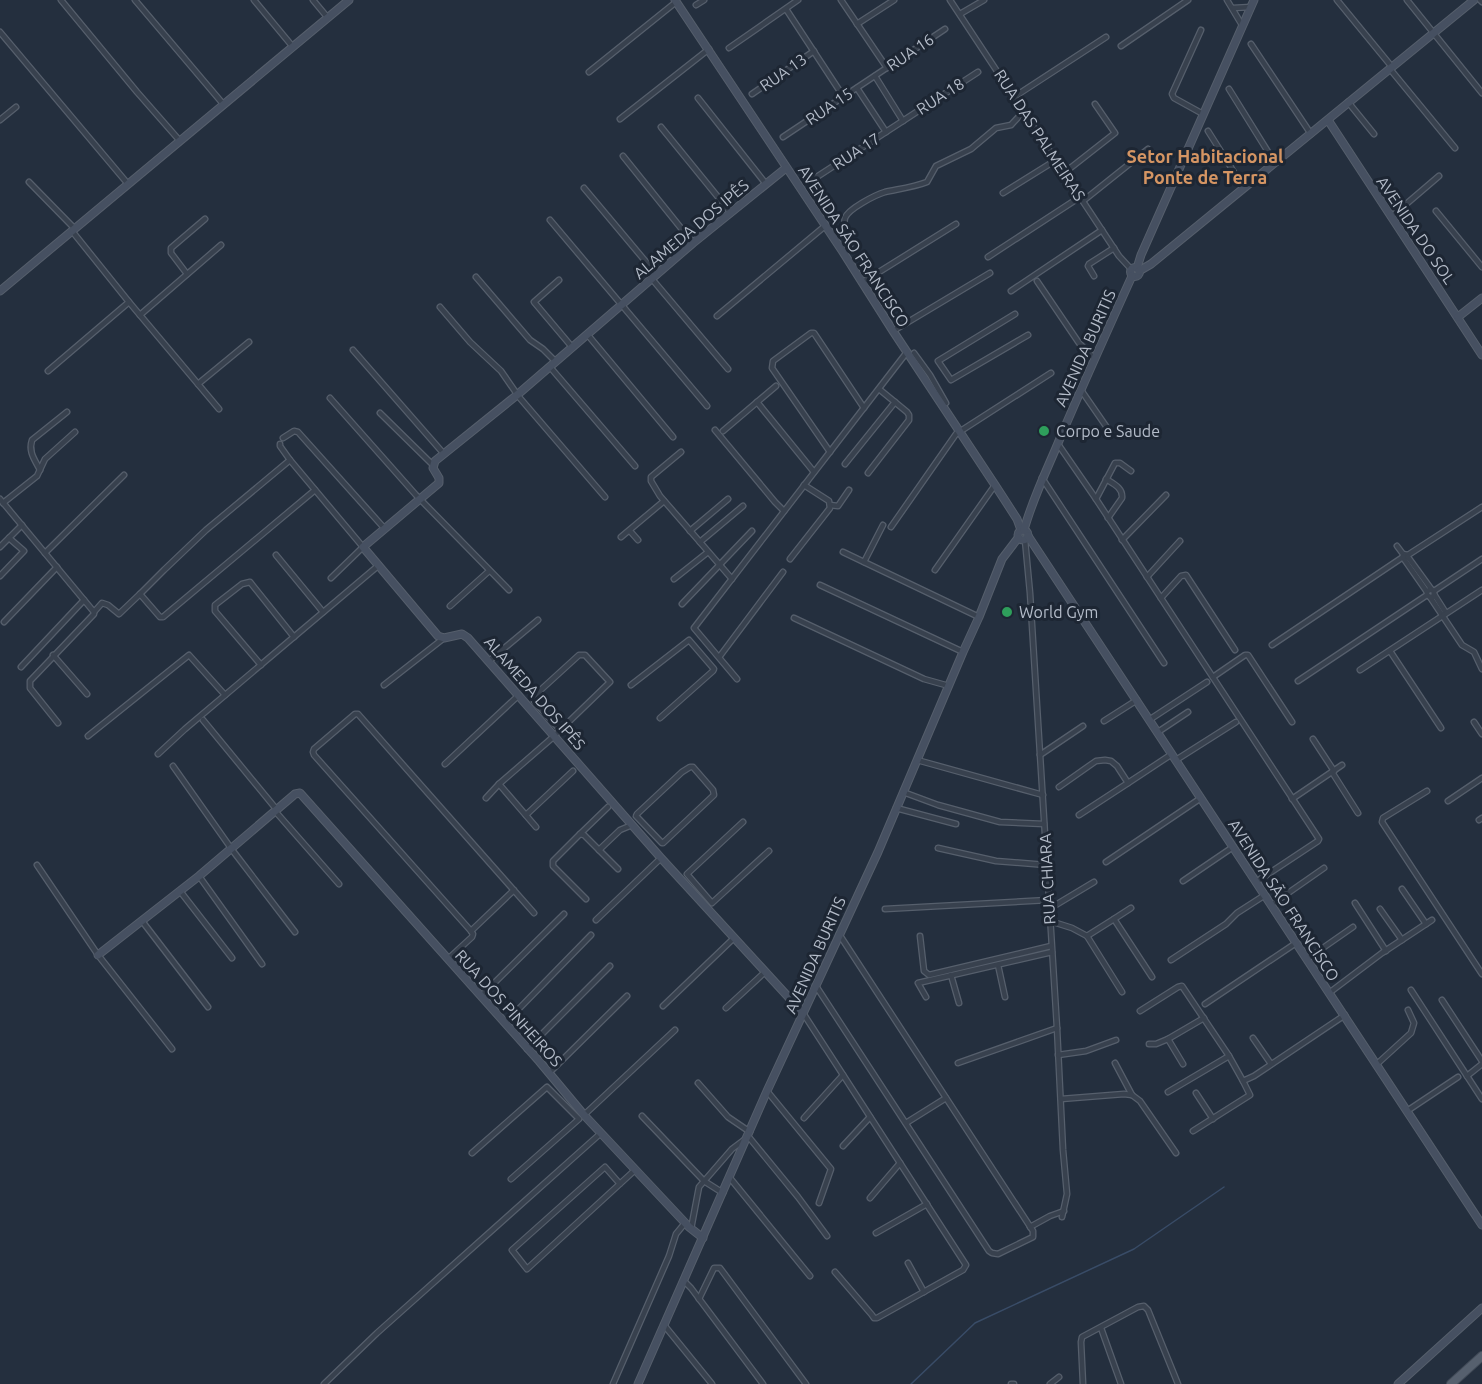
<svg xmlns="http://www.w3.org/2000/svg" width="1482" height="1384" viewBox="0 0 1482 1384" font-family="Ubuntu,sans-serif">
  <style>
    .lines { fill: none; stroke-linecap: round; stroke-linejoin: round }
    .stream { stroke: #394c67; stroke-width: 1.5 }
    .street-casing { stroke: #565f6c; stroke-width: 7 }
    .secondary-casing { stroke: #565f6c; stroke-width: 9 }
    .primary-casing { stroke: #414a57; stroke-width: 10 }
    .street { stroke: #38414e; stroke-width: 4.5 }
    .secondary { stroke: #465061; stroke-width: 7 }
    .primary { stroke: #56606e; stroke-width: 8 }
    .leisure-dot { fill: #2e9e5b; stroke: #1d2633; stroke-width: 2 }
    .labels { text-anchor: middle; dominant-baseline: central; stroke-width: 6; stroke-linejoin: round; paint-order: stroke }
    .street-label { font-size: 16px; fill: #b4bcc9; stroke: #1d2633 }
    .poi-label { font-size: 16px; fill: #b4bcc9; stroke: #1d2633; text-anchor: start }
    .neighbourhood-label { font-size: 18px; font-weight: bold; fill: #d59563; stroke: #1d2633 }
  </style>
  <rect width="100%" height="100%" fill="#242f3e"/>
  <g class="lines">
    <polyline class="stream" points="911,1384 975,1323 1134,1249 1224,1187"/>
    <g class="street-casing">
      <g id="street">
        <polyline points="61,0 137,92 180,141"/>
        <polyline points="135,0 224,105"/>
        <polyline points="254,0 293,47"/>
        <polyline points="313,0 328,18"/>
        <polyline points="841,0 887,68"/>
        <polyline points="950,0 1119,256 1131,269"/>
        <polyline points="1227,0 1242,25"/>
        <polyline points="1337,0 1392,67"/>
        <polyline points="1407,0 1482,93"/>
        <polyline points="1480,0 1482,2"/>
        <polyline points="696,5 704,0"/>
        <polyline points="1233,8 1251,7"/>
        <polyline points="786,9 843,96"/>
        <polyline points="960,14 984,0"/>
        <polyline points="857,24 894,0"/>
        <polyline points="1201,30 1172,94 1174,98 1203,114"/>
        <polyline points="0,32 128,184"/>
        <polyline points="1251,44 1311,134"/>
        <polyline points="1121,46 1188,0"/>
        <polyline points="729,48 798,0"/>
        <polyline points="1390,69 1455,148"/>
        <polyline points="589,72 676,2"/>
        <polyline points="875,76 903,121"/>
        <polyline points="857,88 886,132"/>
        <polyline points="1229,89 1275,163"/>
        <polyline points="752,94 814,51"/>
        <polyline points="1014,97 1106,37"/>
        <polyline points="698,98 766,184"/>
        <polyline points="1348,102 1374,134"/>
        <polyline points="620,119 709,49"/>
        <polyline points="0,120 16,107"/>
        <polyline points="661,127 731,213"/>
        <polyline points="1208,131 1244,188"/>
        <polyline points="783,137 945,29"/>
        <polyline points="623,156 693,243"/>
        <polyline points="1064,173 1115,133 1095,104"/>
        <polyline points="29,182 75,229"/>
        <polyline points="809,182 978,72"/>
        <polyline points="584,188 657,275"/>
        <polyline points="1003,193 1056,160"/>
        <polyline points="1083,201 1148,149"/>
        <polyline points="1436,211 1482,267"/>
        <polyline points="1391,217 1439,176"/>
        <polyline points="550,220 707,406"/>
        <polyline points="72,231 129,302 219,409"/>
        <path d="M 843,252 L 850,246 C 850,236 842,229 845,218 C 848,209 875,195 885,192 C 899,189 914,187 927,182 L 936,166 L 971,149 L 996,128 L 1011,125 L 1024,111"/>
        <polyline points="988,257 1080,197"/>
        <polyline points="187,274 171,253 171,248 205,219"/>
        <polyline points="1094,276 1088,266 1089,264 1114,248"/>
        <polyline points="476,277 530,340 543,349 556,362"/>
        <polyline points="652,279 728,369"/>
        <polyline points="559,280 534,302 572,347"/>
        <polyline points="1037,281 1079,343 1094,358"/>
        <polyline points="863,282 956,224"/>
        <polyline points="1011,291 1102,230"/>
        <polyline points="440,307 470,342 501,371 519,397 605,497"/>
        <polyline points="1015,314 938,361 951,380 1028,335"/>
        <polyline points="140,315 221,245"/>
        <polyline points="717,316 825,226"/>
        <polyline points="893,331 990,273"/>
        <polyline points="587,334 673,437"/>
        <polyline points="353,350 444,454"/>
        <polyline points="914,353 930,375 946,403"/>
        <polyline points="550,367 635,466"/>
        <polyline points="48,371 129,302"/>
        <polyline points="198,384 249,342"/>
        <polyline points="1081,390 1108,429"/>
        <polyline points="330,398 416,495 509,590"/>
        <polyline points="757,402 814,472"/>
        <polyline points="380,413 433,465"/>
        <polyline points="715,430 775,502 784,511"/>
        <polyline points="723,431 776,386"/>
        <polyline points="283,438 294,431 298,432 385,529"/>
        <polyline points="280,444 280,446 290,460 363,547 331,578"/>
        <polyline points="1058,444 1096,499 1319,839 1318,841 1256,882"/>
        <polyline points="681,452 651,477 651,481 660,496 732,579"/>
        <polyline points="830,452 772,368 773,361 811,333 814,333 864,408"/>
        <polyline points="290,460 206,530 164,570 140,594 160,617 163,617 315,490"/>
        <polyline points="845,464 895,402"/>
        <path d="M 40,470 C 35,460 28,452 32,440 L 67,412"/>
        <polyline points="868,473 909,420 909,415 907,412 879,389"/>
        <polyline points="1042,478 1164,663"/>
        <path d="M 1106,479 C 1114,484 1123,488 1122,498 L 1108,518"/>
        <polyline points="0,499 94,612 94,614 30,681 30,688 58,723"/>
        <polyline points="1096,499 1115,463 1120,463 1131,471"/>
        <polyline points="3,503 37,476 45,459 75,432"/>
        <polyline points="830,505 838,506 849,490"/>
        <polyline points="891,527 956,434 1051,373"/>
        <polyline points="630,531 638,540"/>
        <polyline points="690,531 728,499"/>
        <polyline points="621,537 664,501"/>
        <polyline points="1025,540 1030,593 1057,1028 1063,1150 1067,1194 1062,1217"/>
        <polyline points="1122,540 1166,495"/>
        <polyline points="700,542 743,506"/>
        <polyline points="1397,546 1403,554 1408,555 1407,558 1403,558 1403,554"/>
        <polyline points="0,547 22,525"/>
        <polyline points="843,552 979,617"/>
        <polyline points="45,553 124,475"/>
        <polyline points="276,555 323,612"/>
        <polyline points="1408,555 1482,507"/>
        <polyline points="1408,557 1432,590"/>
        <polyline points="790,559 830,508 829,501 804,485"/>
        <polyline points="1404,559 1427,592"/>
        <polyline points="864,562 883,525"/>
        <polyline points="935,570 995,485"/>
        <polyline points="0,576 24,551 9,538"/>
        <polyline points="1147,577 1180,541"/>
        <polyline points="674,579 708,552"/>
        <polyline points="820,585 963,652"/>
        <polyline points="1434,591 1482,559"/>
        <polyline points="1434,594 1446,613"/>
        <polyline points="1430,597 1462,645 1474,652 1482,669"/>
        <polyline points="1161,598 1181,576 1186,575 1235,650"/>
        <polyline points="682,604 752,531"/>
        <polyline points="450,606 489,571"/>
        <polyline points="94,612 102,603 108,605 119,614 140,594"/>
        <polyline points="794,618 924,679 949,686"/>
        <polyline points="4,622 57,567"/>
        <polyline points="1272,645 1403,557"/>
        <polyline points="1390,651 1441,728"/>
        <polyline points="53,655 87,694"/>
        <polyline points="720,656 783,572"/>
        <polyline points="489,661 538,620"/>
        <polyline points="261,665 215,611 215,605 242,584 250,582 294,637"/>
        <polyline points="21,667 84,600"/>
        <polyline points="1360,670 1482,590"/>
        <polyline points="1213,677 1245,655 1248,655 1292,722"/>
        <polyline points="737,679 694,628 907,352"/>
        <polyline points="1298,681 1427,595 1427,592 1429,590 1432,590 1434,591 1434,594 1433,597 1430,597 1427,595"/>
        <polyline points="384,685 444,638"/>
        <polyline points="631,685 689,640 714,669 713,671 660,718"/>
        <polyline points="203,720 277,810"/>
        <polyline points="1149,720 1207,682"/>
        <polyline points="1104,721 1137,700"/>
        <polyline points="1474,722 1482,734"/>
        <polyline points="1158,732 1188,712"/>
        <polyline points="88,736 189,655 225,695"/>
        <polyline points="1313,739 1334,771"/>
        <polyline points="158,754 185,729 379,565"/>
        <polyline points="1040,755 1083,726"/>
        <polyline points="917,760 1043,795"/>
        <polyline points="1176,760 1236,722"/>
        <polyline points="445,764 519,695"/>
        <polyline points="173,766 233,851 295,932"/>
        <polygon points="690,767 693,767 713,790 714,795 663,843 662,843 638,818 636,816 637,814 682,772"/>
        <polyline points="1332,772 1358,813"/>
        <polyline points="499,784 536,827"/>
        <polyline points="1059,787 1096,761 1105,760 1111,761 1117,766 1128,783 1172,754"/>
        <polyline points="1427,791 1383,818 1382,822 1482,974"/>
        <polyline points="903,792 938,805 1000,822 1044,824"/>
        <polyline points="486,798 499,784 552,738 610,682 585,655 579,655 534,696 534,701 560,730"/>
        <polyline points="1292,799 1342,765"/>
        <polyline points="1448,801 1482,778"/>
        <polyline points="896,808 956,824"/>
        <polyline points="275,811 339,884"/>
        <polyline points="526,815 573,771"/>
        <polyline points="1079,815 1128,783"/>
        <polyline points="1479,820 1482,818"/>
        <polyline points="743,822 687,874 712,903 769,851"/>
        <polyline points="580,834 608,807"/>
        <polyline points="938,848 996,861 1046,865"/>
        <polyline points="599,850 618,869"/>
        <polyline points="1106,862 1201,798"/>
        <polyline points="37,865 98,955 172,1049"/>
        <polyline points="199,876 262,964"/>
        <polyline points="1183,881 1233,847"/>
        <polyline points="1402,889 1426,924"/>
        <polyline points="514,890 471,931 314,755 313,752 314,749 355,714 358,714 534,913"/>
        <polyline points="180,891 232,958"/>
        <polyline points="586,899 553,866 553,861 580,834 584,835 599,850 620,830 632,825"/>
        <polyline points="1355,903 1386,951"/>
        <polyline points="1271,905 1324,868"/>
        <polyline points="885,909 1048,900"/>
        <polyline points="1049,909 1094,882"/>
        <polyline points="1380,909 1402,940"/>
        <polyline points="1114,919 1131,908"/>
        <polyline points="596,920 661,858"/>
        <polyline points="142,921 208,1007"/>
        <polyline points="1050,921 1072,928 1087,936 1122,992"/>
        <polyline points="920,936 924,971 929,975 1051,946"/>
        <polyline points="1087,936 1114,919 1152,977"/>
        <polyline points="448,959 472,937 473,934 471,931"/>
        <polyline points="1307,959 1353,927"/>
        <polyline points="1171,960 1226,924 1237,913 1265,895"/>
        <polyline points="998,965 1005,997"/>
        <polyline points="951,975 959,1003"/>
        <polyline points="816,986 989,1251 992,1253 998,1254 1033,1237 1033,1231 839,934"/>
        <polyline points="1411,990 1482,1099"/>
        <polyline points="1329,993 1382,953 1432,920"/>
        <polyline points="481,996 564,914"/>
        <polyline points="926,997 918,983 1052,952"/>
        <polyline points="1442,1000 1482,1061"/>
        <polyline points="1205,1004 1296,943"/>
        <polyline points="663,1006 734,938"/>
        <polyline points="726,1008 765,972"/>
        <polyline points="1140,1011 1178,987 1182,986 1229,1056 1243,1081 1254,1076 1345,1015"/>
        <polyline points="803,1013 966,1265 963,1270 877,1318 874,1318 872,1315 835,1272"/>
        <polyline points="505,1023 591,935"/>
        <polyline points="1253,1038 1271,1064"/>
        <polyline points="1149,1044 1156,1044 1168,1039"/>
        <polyline points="527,1049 610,966"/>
        <polyline points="1058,1055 1086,1051 1116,1040"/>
        <polyline points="958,1063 1057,1028"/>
        <polyline points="1115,1063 1132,1095"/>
        <polyline points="1183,1064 1168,1039 1204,1018"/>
        <polyline points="1377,1064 1411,1033 1414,1023 1408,1010"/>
        <polyline points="549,1073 627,996"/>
        <polyline points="1467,1076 1482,1064"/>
        <polyline points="698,1083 728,1117 750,1132"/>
        <polyline points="767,1091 831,1169 819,1203"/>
        <polyline points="1168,1092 1229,1056"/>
        <polyline points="1196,1093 1213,1119"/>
        <polyline points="1061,1099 1124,1094 1132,1095 1140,1101 1176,1153"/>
        <polyline points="1407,1111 1458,1077"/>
        <polyline points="584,1115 675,1030"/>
        <polyline points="642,1116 704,1181 723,1193"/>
        <polyline points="804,1118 843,1075"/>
        <polyline points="906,1123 946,1098"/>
        <polyline points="1193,1131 1250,1095 1243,1081"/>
        <polyline points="748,1136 798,1197 827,1236"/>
        <polyline points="843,1146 870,1117"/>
        <polyline points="472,1153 547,1087 579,1119 511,1179"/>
        <polyline points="730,1178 810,1276"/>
        <polyline points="620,1184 605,1167 512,1250 527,1269 635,1170"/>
        <polyline points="870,1198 900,1163"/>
        <polyline points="1030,1227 1050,1216 1064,1211"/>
        <polyline points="691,1229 699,1187 732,1149 744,1140"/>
        <polyline points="876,1233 927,1204"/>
        <polyline points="908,1263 924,1292"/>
        <polyline points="684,1281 691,1288 763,1384"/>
        <polyline points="699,1299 714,1268 720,1268 806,1384"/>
        <polyline points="664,1325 712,1384"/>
        <polyline points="1101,1328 1121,1384"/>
        <polyline points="324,1384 377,1333 601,1133"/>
        <polyline points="613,1384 669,1256 676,1234 685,1223"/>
        <polyline points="1011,1384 1014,1384"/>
        <polyline points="1050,1384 1059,1377"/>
        <polyline points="1083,1384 1081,1342 1082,1337 1138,1307 1144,1306 1148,1310 1178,1384"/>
      </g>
    </g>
    <g class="secondary-casing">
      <g id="secondary">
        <polyline points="675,0 843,252 893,331 995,485 1017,519 1021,530"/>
        <polyline points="1328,120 1482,355"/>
        <polyline points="786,168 693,243 517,395 435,461 433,468 439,478 439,483 363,547 438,636 444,638 462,634 468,638 661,858 803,1013"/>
        <circle cx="1135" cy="272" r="4.5"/>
        <polyline points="1137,268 1141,255 1254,0"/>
        <polyline points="1139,271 1151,264 1474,0"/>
        <polyline points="0,291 349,0"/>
        <polyline points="1458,317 1482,298"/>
        <circle cx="1023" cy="535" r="5"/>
        <path d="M 1024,530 C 1033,497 1048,468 1061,436 C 1084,382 1108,329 1132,276"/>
        <polyline points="1028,536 1482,1225"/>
        <polyline points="98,955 199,876 295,794 300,793 539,1061 584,1115 689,1227 703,1238"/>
        <polyline points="638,1384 767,1091 878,852 963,652 979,617 1002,559 1018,538"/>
        <polyline points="1398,1384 1482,1308"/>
      </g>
    </g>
    <g class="primary-casing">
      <polyline id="primary" points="1451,1384 1482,1356"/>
    </g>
    <use href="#street" class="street"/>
    <use href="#secondary" class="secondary"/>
    <use href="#primary" class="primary"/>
  </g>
  <g class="leisure-dot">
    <circle cx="1044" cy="431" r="6"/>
    <circle cx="1007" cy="612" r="6"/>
  </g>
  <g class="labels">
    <g class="street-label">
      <text transform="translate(910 52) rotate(-34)">RUA 16</text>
      <text transform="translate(783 72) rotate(-35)">RUA 13</text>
      <text transform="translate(940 96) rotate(-33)">RUA 18</text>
      <text transform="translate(829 106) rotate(-34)">RUA 15</text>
      <text transform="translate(1040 135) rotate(57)">RUA DAS PALMEIRAS</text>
      <text transform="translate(856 151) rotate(-33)">RUA 17</text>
      <text transform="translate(691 229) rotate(-40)">ALAMEDA DOS IPÊS</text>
      <text transform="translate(1416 230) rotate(56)">AVENIDA DO SOL</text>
      <text transform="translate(854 246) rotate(57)">AVENIDA SÃO FRANCISCO</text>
      <text transform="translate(1085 348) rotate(-66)">AVENIDA BURITIS</text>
      <text transform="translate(535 693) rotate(49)">ALAMEDA DOS IPÊS</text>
      <text transform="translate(1047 879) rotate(-93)">RUA CHIARA</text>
      <text transform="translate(1284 900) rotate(57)">AVENIDA SÃO FRANCISCO</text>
      <text transform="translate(815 955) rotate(-66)">AVENIDA BURITIS</text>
      <text transform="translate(509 1008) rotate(48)">RUA DOS PINHEIROS</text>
    </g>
    <g class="poi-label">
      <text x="1056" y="431">Corpo e Saude</text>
      <text x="1019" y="612">World Gym</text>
    </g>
    <g class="neighbourhood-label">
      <text x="1205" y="156">Setor Habitacional<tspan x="1205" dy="21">Ponte de Terra</tspan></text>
    </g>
  </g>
</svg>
